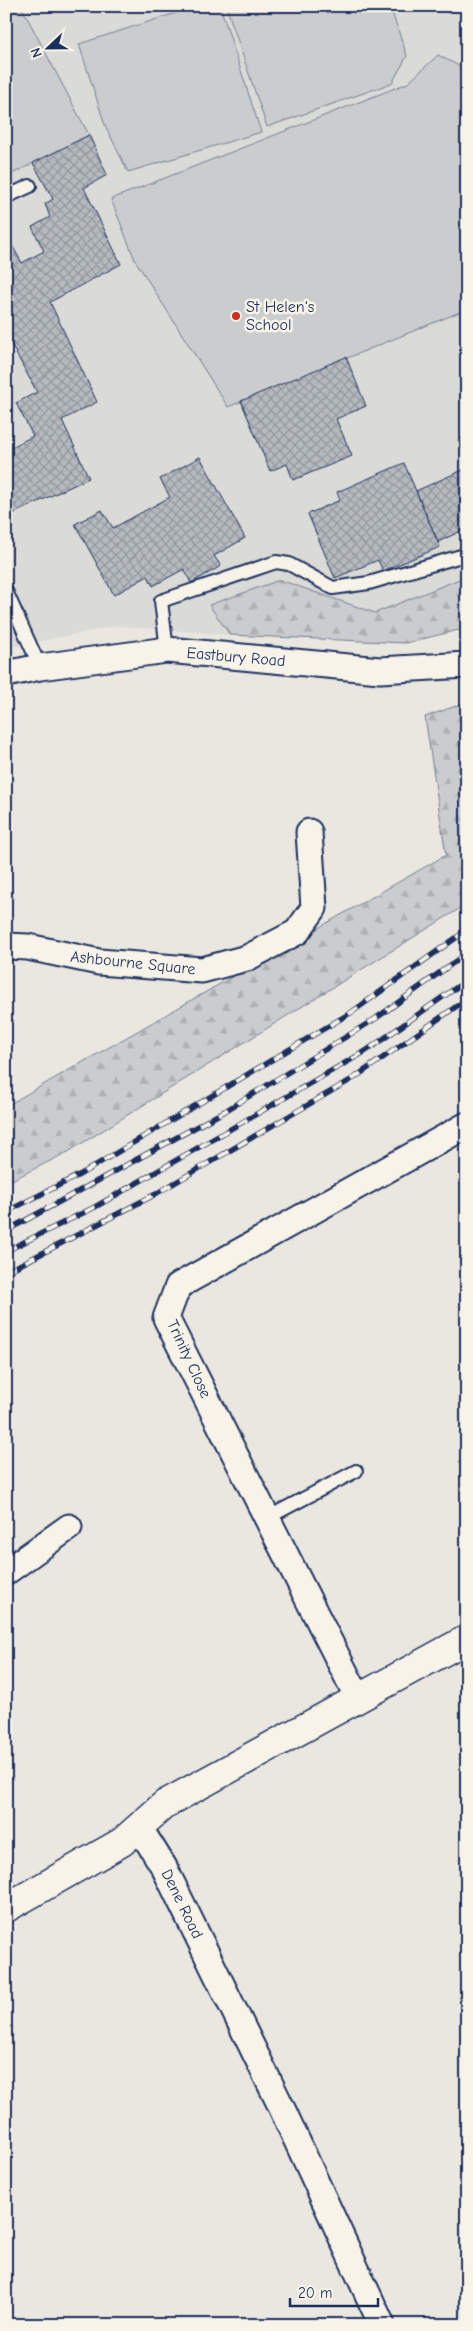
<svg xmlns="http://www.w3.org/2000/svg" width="473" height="2331" viewBox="0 0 473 2331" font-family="'Comic Neue',sans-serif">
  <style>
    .built { fill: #dadad6 }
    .forest { fill: url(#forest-firs); stroke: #737e96 }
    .pitch { fill: #cbcccd; stroke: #737e96 }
    .building { fill: url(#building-cross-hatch); stroke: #1b2f5e }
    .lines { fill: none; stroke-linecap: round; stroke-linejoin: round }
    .lane-casing { stroke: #1b2f5e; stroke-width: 16 }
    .street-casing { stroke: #1b2f5e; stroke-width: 29 }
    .secondary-casing { stroke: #1b2f5e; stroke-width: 31 }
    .lane { stroke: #f7f3e8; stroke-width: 12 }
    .street { stroke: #f7f3e8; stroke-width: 25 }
    .secondary { stroke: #f7f3e8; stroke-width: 28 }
    .rail-casing { stroke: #1b2f5e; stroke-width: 5.5 }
    .rail { stroke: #f7f3e8; stroke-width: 4; stroke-dasharray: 11; stroke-linecap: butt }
    .poi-dot { fill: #c8321e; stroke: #f7f3e8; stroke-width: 2 }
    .labels { text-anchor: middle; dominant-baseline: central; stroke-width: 5; stroke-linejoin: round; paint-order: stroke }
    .poi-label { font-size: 16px; fill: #1b2f5e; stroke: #f7f3e8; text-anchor: start }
    .street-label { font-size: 16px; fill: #1b2f5e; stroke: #f7f3e8 }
  </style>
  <defs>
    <pattern id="forest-firs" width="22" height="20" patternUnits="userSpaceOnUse" patternTransform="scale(1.25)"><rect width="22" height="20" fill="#cbcccd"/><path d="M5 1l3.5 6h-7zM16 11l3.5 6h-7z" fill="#aeb0b2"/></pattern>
    <pattern id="building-cross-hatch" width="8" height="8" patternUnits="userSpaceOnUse" patternTransform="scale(1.25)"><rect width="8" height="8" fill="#b6babf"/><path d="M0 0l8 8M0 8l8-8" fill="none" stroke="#93989e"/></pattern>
  </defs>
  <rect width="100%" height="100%" fill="#eae7e0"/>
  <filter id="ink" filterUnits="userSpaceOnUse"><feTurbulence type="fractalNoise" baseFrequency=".02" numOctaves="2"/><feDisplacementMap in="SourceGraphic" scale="10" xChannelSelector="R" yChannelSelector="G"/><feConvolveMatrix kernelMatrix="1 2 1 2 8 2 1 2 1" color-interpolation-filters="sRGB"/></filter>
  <g filter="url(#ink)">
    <polygon class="built" points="6,6 467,6 467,628 406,643 230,635 117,626 6,648"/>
    <g class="forest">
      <polygon points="467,576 467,628 406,643 230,635 209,605 280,580 375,613"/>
      <polygon points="467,702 467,904 68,1152 6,1183 6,1106 446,855 425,717"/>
    </g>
    <g class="pitch">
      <polygon points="6,6 21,6 89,135 6,177"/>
      <polygon points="198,6 220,6 261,132 128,172 105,125 79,44"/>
      <polygon points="226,6 390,6 407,56 392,83 267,127"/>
      <polygon points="438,55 459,66 467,75 467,309 228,407 135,260 111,199 408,83"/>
    </g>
    <g class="building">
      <polygon points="446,6 467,6 467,7 448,13"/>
      <polygon points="89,135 107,175 84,188 121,264 50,302 97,402 62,420 89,478 6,517 6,450 33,436 16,403 37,392 6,335 6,235 22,263 44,251 32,227 50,217 45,204 53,199 33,163"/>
      <polygon points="467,345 467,365 459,348"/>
      <polygon points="346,357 366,406 336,419 352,456 293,480 287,464 270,471 241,401"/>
      <polygon points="467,436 467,458 458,440"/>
      <polygon points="200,457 245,538 214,556 221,566 191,583 184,569 153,586 148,576 114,595 75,524 102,510 113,528 170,497 160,479"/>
      <polygon points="404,463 440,547 383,571 378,560 335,578 308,514 340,500 337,492"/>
      <polygon points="467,468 467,539 463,530 438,542 416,491"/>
    </g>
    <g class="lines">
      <g class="lane-casing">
        <g id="lane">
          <polyline points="6,197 30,186"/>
          <polyline points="6,591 40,667"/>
          <polyline points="167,650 161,601 276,562 289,564 333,588 369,583 461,556"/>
          <polyline points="267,1518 356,1471"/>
        </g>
      </g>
      <g class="street-casing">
        <g id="street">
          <polyline points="6,674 40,667 167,650 380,670 467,665"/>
          <polyline points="6,946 28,947 99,962 202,970 247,958 297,932 314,908 309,832"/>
          <polyline points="6,1572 69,1527"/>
          <polyline points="358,1698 166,1318 178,1286 467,1125"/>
          <polyline points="139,1827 164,1867 279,2102 382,2325"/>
        </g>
      </g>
      <g class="secondary-casing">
        <polyline id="secondary" points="6,1908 122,1842 165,1804 467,1639"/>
      </g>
      <use href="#lane" class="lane"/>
      <use href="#street" class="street"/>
      <use href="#secondary" class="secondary"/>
      <g class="rail-casing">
        <g id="rail">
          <polyline points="6,1212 81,1174 352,1012 467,930"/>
          <polyline points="6,1231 225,1111 375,1019 467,953"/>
          <polyline points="6,1251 95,1207 366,1051 467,980"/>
          <polyline points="6,1272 152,1196 354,1078 467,999"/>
        </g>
      </g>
      <use href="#rail" class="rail"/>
    </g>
  </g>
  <circle class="poi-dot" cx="236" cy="316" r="5"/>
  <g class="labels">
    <g class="poi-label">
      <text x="246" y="307">St Helen's<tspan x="246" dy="18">School</tspan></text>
    </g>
    <g class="street-label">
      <text transform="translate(236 657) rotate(5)">Eastbury Road</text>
      <text transform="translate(133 963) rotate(6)">Ashbourne Square</text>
      <text transform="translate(189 1359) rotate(65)">Trinity Close</text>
      <text transform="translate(182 1904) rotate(64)">Dene Road</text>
    </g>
  </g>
  <rect width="473" height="2331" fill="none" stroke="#f7f3e8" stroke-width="25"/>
  <rect x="12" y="12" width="448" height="2306" fill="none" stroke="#1b2f5e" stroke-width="2" filter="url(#ink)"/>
  <g transform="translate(48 48) rotate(248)" stroke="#f7f3e8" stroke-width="4" paint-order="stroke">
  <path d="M0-4L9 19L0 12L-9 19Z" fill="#1b2f5e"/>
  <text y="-8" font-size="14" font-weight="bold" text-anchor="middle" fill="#1b2f5e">N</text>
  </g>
  <path d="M290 2298v8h88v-8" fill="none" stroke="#1b2f5e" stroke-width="2.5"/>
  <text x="298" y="2298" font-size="15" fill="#1b2f5e" stroke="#f7f3e8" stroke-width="4" paint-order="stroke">20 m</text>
</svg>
